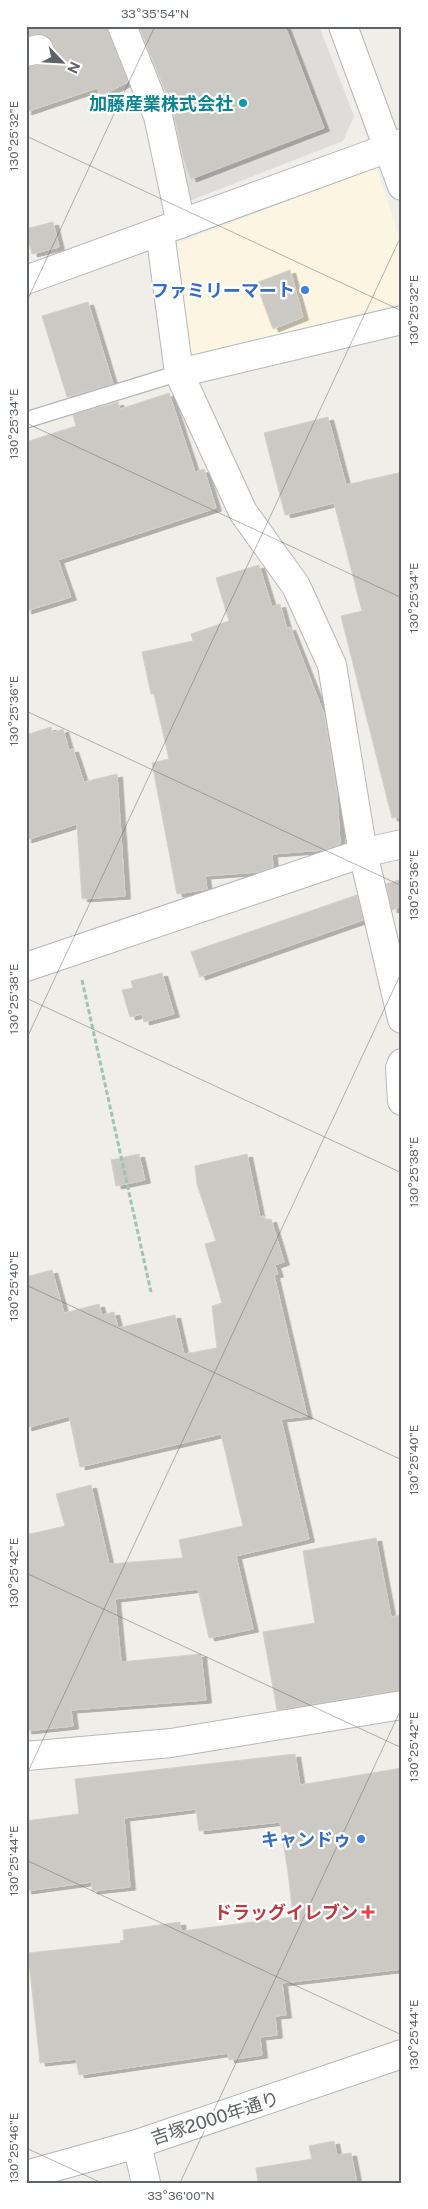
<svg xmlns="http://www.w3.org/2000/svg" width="428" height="2209" viewBox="0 0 428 2209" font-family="'Public Sans','Noto Sans JP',sans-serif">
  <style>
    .commercial { fill: #fbf5e2 }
    .industrial { fill: #dfddda }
    .building { fill: #cbc9c4; stroke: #d4d0c7; filter: url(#shadow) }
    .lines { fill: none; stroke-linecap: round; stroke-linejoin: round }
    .lane-casing { stroke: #b5b7bb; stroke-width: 18 }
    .street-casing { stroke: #b5b7bb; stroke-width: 30 }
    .secondary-casing { stroke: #b4b6ba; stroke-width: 30 }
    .path { stroke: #a1c4ac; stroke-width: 3; stroke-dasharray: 5 2.5; stroke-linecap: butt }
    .lane { stroke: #fff; stroke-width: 15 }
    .street { stroke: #fff; stroke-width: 28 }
    .secondary { stroke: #fff; stroke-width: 28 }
    .ticks { fill: none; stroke: #5f6266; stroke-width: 1; stroke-opacity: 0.45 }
    .culture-dot { fill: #0f9aa8; stroke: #fff; stroke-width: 2 }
    .shop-dot { fill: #3f7fe0; stroke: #fff; stroke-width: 2 }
    .health-dot { fill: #e0444e; stroke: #fff; stroke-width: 2 }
    .labels { text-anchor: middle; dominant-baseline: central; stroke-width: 4.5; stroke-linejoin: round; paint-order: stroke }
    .culture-label { font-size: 18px; font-weight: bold; fill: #0d838f; stroke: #fff; text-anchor: end }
    .shop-label { font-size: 18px; font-weight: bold; fill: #366cbe; stroke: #fff; text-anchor: end }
    .health-label { font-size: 18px; font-weight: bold; fill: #be3a42; stroke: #fff; text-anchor: end }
    .street-label { font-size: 18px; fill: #5f6266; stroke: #fff }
    .neatline { fill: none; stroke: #5f6266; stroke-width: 2 }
    .ticks-label { font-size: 12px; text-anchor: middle; fill: #5f6266 }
  </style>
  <defs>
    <filter id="shadow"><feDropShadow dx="5.5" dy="3" stdDeviation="0" flood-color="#0004"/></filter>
  </defs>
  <rect width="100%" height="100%" fill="#efeee8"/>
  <polygon class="commercial" points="376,167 402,244 402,303 189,359 174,245"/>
  <polygon class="industrial" points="133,26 319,26 354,116 343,141 184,203"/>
  <g class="building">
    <polygon points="26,26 107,26 128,82 101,96 97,88 26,112 26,67 43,64 49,61 54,54 54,46 51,39 44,34 26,36"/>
    <polygon points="139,26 285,26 324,128 191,179 183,157 173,110"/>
    <polygon points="53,222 59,247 32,254 26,229"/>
    <polygon points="290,270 303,317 273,329 256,283"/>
    <polygon points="88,302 113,384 67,397 42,316"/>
    <polygon points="169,393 195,472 204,469 216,508 58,560 71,597 26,611 26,442 76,426 73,415 118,402 120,409"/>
    <polygon points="328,417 346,485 402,472 402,817 392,818 341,616 362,611 334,503 285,515 264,433"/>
    <polygon points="259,565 272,607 280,604 287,629 290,627 324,714 337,794 340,844 324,850 272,854 273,867 258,872 205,876 207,889 177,894 152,763 169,759 154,694 151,694 142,652 193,641 191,634 229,621 216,578"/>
    <polygon points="51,727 52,733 63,729 69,750 73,749 84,782 117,774 125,896 82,899 77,824 26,840 26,735"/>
    <polygon points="402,879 402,906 392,910 386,884"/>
    <polygon points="357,895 363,920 200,977 191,952"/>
    <polygon points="162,973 174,1014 144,1022 142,1014 130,1017 122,990 133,988 131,981"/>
    <polygon points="139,1154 145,1180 116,1186 111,1160"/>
    <polygon points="247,1154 260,1217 264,1216 266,1221 271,1219 284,1262 275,1265 278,1274 274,1275 307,1416 281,1419 309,1539 236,1556 253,1629 209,1638 198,1589 115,1599 121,1662 201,1654 206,1700 71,1710 73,1726 26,1731 26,1535 65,1526 56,1494 91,1485 109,1564 183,1558 179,1540 243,1526 221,1434 80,1467 69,1416 26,1428 26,1277 52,1270 64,1313 99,1304 102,1315 114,1312 118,1328 175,1315 184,1354 217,1348 212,1306 222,1303 205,1244 216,1241 197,1184 195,1166"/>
    <polygon points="376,1538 391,1617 402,1615 402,1689 277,1710 263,1632 315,1623 303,1551"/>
    <polygon points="295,1754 300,1785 402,1768 402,1969 282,1983 286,2015 275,2016 277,2035 260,2037 262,2055 229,2060 228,2053 79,2075 76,2059 40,2063 28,1953 121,1943 120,1941 124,1940 123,1930 180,1922 181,1931 293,1917 288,1872 280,1822 199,1831 196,1809 124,1818 130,1887 92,1891 92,1882 26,1891 26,1821 79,1814 75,1779"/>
    <polygon points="334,2141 337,2155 351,2153 357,2183 258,2183 256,2168 312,2159 309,2146"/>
  </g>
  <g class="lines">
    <g class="lane-casing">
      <polyline id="lane" points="26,420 179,373"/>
    </g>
    <g class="street-casing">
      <g id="street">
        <polyline points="122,26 158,116 181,224"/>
        <polyline points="26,52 39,49"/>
        <polyline points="160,232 179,373 243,512 296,586 332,665 363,853 402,1019"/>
        <polyline points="26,280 402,143"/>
        <polyline points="179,373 402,320"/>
        <polyline points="26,967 363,853 402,844"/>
        <polyline points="402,1063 400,1068 402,1101"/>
        <polyline points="26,1756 171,1743 402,1705"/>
        <polyline points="137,2144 146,2183"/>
      </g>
    </g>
    <g class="secondary-casing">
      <g id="secondary">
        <polyline points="343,26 402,186"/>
        <polyline points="26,2175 137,2144 402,2054"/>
      </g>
    </g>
    <polyline class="path" points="82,980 151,1292"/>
    <use href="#lane" class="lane"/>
    <use href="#street" class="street"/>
    <use href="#secondary" class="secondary"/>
  </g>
  <path class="ticks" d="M 26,136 L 402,311M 26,303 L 155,26M 26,423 L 402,598M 26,711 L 402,886M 26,998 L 402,1173M 26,1040 L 402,234M 26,1285 L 402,1460M 26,1573 L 402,1748M 26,1776 L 402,971M 26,1860 L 402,2035M 26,2148 L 102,2183M 180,2183 L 402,1707"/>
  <circle class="culture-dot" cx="243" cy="103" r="5"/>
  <g class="shop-dot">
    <circle cx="305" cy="290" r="5"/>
    <circle cx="361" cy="1839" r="5"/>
  </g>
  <path class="health-dot" d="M365.5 1904.5h5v5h5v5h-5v5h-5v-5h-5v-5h5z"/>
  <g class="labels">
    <g class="culture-label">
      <text x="233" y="103">加藤産業株式会社</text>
    </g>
    <g class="shop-label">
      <text x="295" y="290">ファミリーマート</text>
      <text x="351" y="1839">キャンドゥ</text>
    </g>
    <g class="health-label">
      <text x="358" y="1912">ドラッグイレブン</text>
    </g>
    <g class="street-label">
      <text transform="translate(215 2118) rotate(-18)">吉塚2000年通り</text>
    </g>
  </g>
  <rect width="428" height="2209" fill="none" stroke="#ffffff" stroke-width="55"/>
  <g transform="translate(62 62) rotate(115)" stroke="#ffffff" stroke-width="4" paint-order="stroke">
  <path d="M0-4L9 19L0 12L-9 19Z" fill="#5f6266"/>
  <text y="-8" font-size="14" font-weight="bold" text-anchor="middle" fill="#5f6266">N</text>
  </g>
  <rect x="28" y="28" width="372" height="2154" class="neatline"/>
  <g class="ticks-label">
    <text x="155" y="18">33°35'54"N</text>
    <text transform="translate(14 136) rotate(-90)" y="4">130°25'32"E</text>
    <text transform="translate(414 310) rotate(-90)" y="4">130°25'32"E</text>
    <text transform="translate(14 424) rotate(-90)" y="4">130°25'34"E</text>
    <text transform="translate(414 598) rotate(-90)" y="4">130°25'34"E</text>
    <text transform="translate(14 711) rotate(-90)" y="4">130°25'36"E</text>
    <text transform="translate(414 885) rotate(-90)" y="4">130°25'36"E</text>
    <text transform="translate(14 999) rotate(-90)" y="4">130°25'38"E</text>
    <text transform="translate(414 1172) rotate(-90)" y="4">130°25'38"E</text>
    <text transform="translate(14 1286) rotate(-90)" y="4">130°25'40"E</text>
    <text transform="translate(414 1460) rotate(-90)" y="4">130°25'40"E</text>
    <text transform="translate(14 1573) rotate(-90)" y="4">130°25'42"E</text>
    <text transform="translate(414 1747) rotate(-90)" y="4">130°25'42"E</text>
    <text transform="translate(14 1861) rotate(-90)" y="4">130°25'44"E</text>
    <text transform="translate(414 2035) rotate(-90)" y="4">130°25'44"E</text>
    <text transform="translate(14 2148) rotate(-90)" y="4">130°25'46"E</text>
    <text x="181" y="2200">33°36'00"N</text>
  </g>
</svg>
